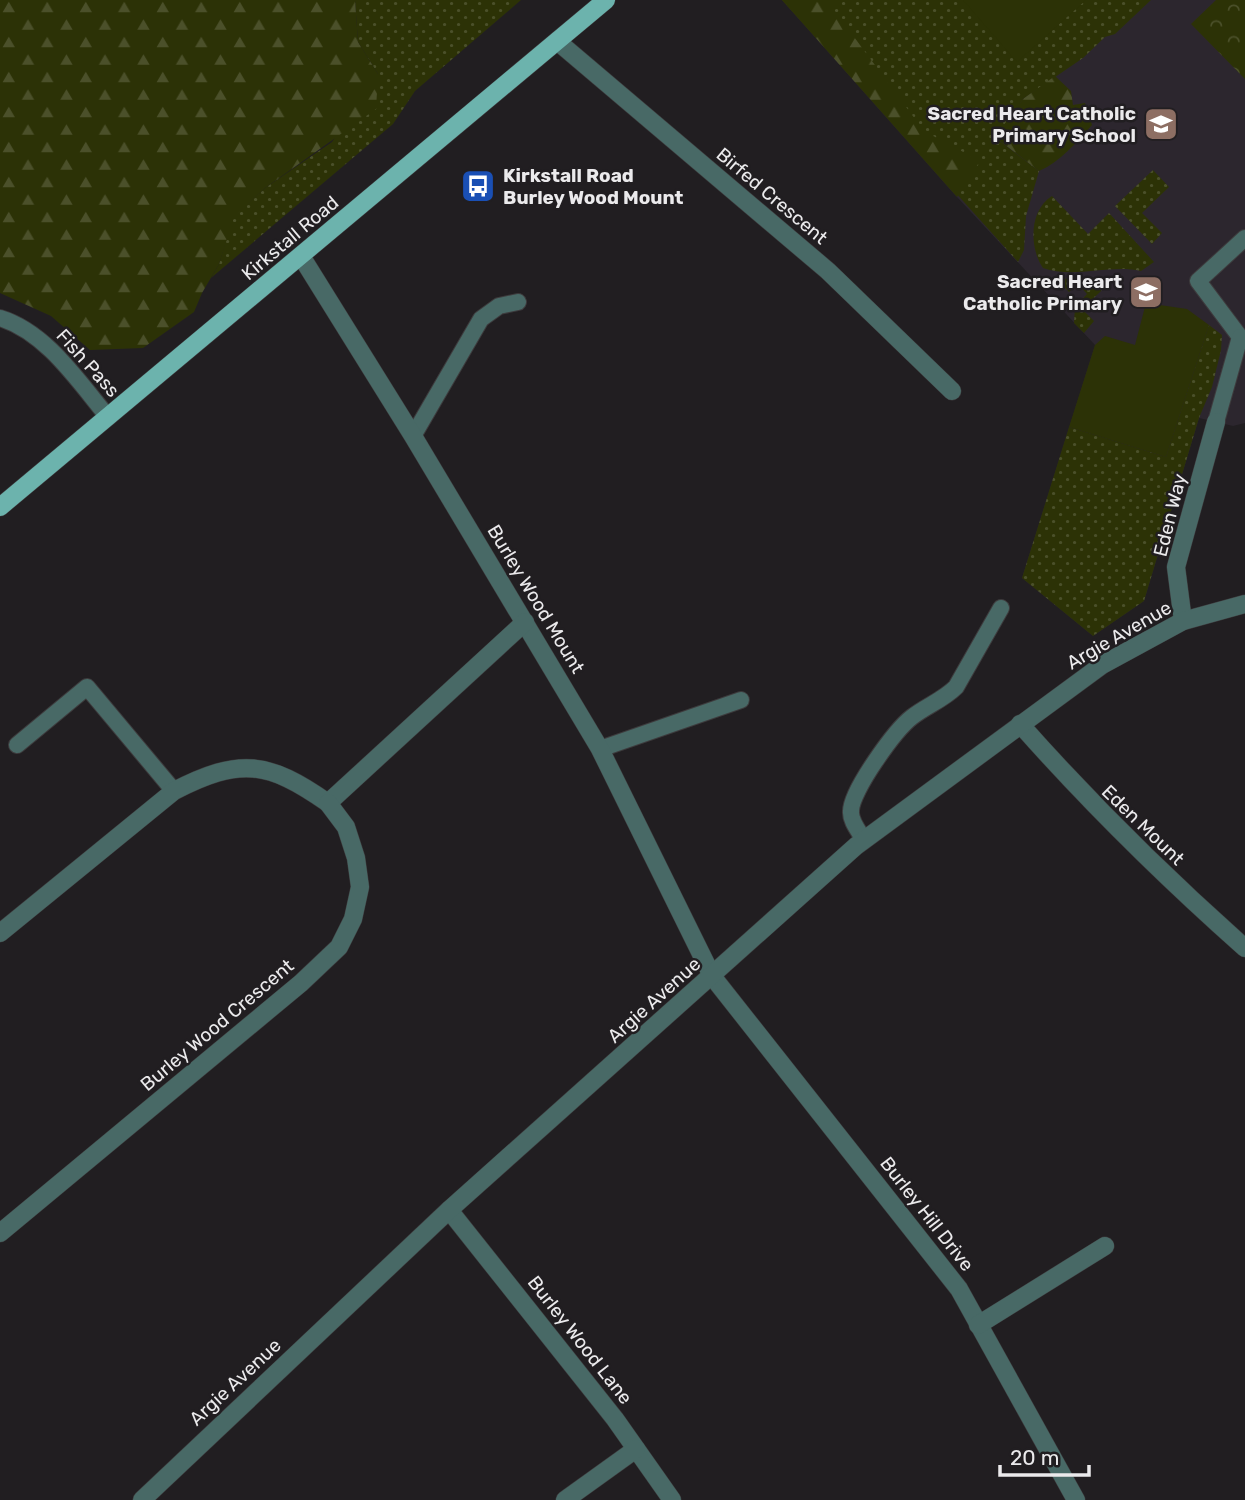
<svg xmlns="http://www.w3.org/2000/svg" width="1245" height="1500" viewBox="0 0 1245 1500" font-family="Rubik,sans-serif">
  <style>
    .built { fill: #2c262e }
    .grass { fill: url(#grass-dots) }
    .forest { fill: url(#forest-firs) }
    .park { fill: url(#park-crowns) }
    .pitch { fill: #2c3206 }
    .lines { fill: none; stroke-linecap: round; stroke-linejoin: round }
    .service-casing { stroke: #3d3b3d; stroke-width: 18 }
    .minor-casing { stroke: #3d3b3d; stroke-width: 19 }
    .primary-casing { stroke: #3d3b3d; stroke-width: 19 }
    .service { stroke: #486966; stroke-width: 16 }
    .minor { stroke: #486966; stroke-width: 18 }
    .primary { stroke: #6cb3ad; stroke-width: 18 }
    .labels { text-anchor: middle; dominant-baseline: central; stroke-width: 5; stroke-linejoin: round; paint-order: stroke }
    .poi-label { font-size: 19px; font-weight: bold; fill: #ebeaec; stroke: #211e21; text-anchor: end }
    .street-label { font-size: 19px; fill: #ebeaec; stroke: #211e21 }
  </style>
  <defs>
    <pattern id="grass-dots" width="8" height="8" patternUnits="userSpaceOnUse" patternTransform="scale(1.75)"><rect width="8" height="8" fill="#2c3206"/><path d="M2 2h.1M6 6h.1" fill="none" stroke="#4b502a" stroke-width="1.8" stroke-linecap="round"/></pattern>
    <pattern id="forest-firs" width="22" height="20" patternUnits="userSpaceOnUse" patternTransform="scale(1.75)"><rect width="22" height="20" fill="#2c3206"/><path d="M5 1l3.5 6h-7zM16 11l3.5 6h-7z" fill="#4b502a"/></pattern>
    <pattern id="park-crowns" width="20" height="18" patternUnits="userSpaceOnUse" patternTransform="scale(1.75)"><rect width="20" height="18" fill="#2c3206"/><path d="M2 6a3 3 0 1 1 6 0M12 15a3 3 0 1 1 6 0" fill="none" stroke="#4b502a"/></pattern>
  </defs>
  <rect width="100%" height="100%" fill="#211e21"/>
  <polygon class="built" points="782,0 1245,0 1245,423 1233,426 1199,418 1144,601 1093,636 1022,578 1095,345 957,197"/>
  <g class="grass">
    <polygon points="355,0 521,0 415,91 393,124 211,278 219,264 233,217 265,188 332,142 378,74 358,42"/>
    <polygon points="782,0 1151,0 1115,34 1105,37 1083,58 1023,99 997,139 1039,171 1026,216 1024,250 1018,262"/>
    <polygon points="1153,170 1169,187 1142,213 1162,233 1152,244 1115,206"/>
    <path d="M 1052,196 L 1088,234 L 1109,213 L 1154,262 L 1141,271 C 1109,264 1074,279 1043,268 C 1029,248 1029,210 1052,196 Z"/>
    <polygon points="1116,277 1082,309 1094,321 1084,333 1074,323 1075,307 1087,294 1078,284 1069,292 1057,279"/>
    <polygon points="1209,325 1222,335 1221,350 1212,387 1199,418 1144,601 1093,636 1022,578 1069,427 1166,457"/>
  </g>
  <g class="forest">
    <polygon points="0,0 355,0 358,42 378,74 376,109 265,188 234,217 219,264 202,293 194,312 143,348 90,350 51,316 0,293"/>
    <polygon points="782,0 834,0 831,6 924,131 980,161 957,197"/>
    <path d="M 1055,76 L 1071,91 L 1073,105 L 1085,103 L 1092,125 C 1077,142 1060,162 1039,171 L 995,137 L 1023,99 Z"/>
  </g>
  <polygon class="park" points="1216,0 1245,0 1245,79 1191,24"/>
  <g class="pitch">
    <polygon points="963,0 1086,0 1017,62"/>
    <polygon points="1146,303 1187,309 1209,325 1166,457 1069,427 1095,345 1105,336 1135,345"/>
  </g>
  <g class="lines">
    <g class="service-casing">
      <g id="service">
        <path d="M 0,318 C 46,332 78,381 108,417"/>
        <polyline points="1240,337 1198,281 1245,238"/>
        <polyline points="1216,422 1240,337"/>
        <polyline points="413,436 481,319 499,306 518,302"/>
        <polyline points="17,745 87,687 174,791"/>
        <polyline points="600,749 741,700"/>
        <path d="M 864,840 C 859,831 850,821 851,811 C 851,791 895,730 912,717 C 926,706 943,700 956,687 L 1001,608"/>
      </g>
    </g>
    <g class="minor-casing">
      <g id="minor">
        <polyline points="557,41 828,271 952,391"/>
        <polyline points="301,256 413,436 600,749 712,976 959,1289 1076,1500"/>
        <polyline points="1183,621 1176,567 1216,422"/>
        <path d="M 1020,724 C 1091,804 1165,877 1245,948"/>
        <path d="M 0,933 L 174,791 C 240,757 268,761 328,803 L 525,622"/>
        <polyline points="449,1210 615,1419 672,1500"/>
        <polyline points="0,1233 301,983 339,947 353,919 360,887 356,858 346,827 328,803"/>
        <polyline points="978,1325 1105,1246"/>
        <polyline points="142,1500 449,1210 856,846 1102,665 1183,621 1245,604"/>
        <polyline points="565,1500 636,1449"/>
      </g>
    </g>
    <g class="primary-casing">
      <polyline id="primary" points="0,507 606,0"/>
    </g>
    <use href="#service" class="service"/>
    <use href="#minor" class="minor"/>
    <use href="#primary" class="primary"/>
  </g>
  <defs>
    <g id="school-square" transform="scale(1.75)"><rect x="-9" y="-9" width="18" height="18" rx="4" fill="#8d6e63" stroke="#211e21"/><path d="M0-5L7-2L0 1L-7-2ZM-4 1L0 2.5L4 1V4Q0 6-4 4Z" fill="#fff"/></g>
    <g id="bus-square" transform="scale(1.75)"><rect x="-9" y="-9" width="18" height="18" rx="4" fill="#1a4fb4" stroke="#211e21"/><path d="M-5-6H5V4H4V6H2V4H-2V6H-4V4H-5ZM-3.5-4V0h7V-4ZM-3.5 1.2v1.5H-2V1.2ZM2 1.2v1.5H3.5V1.2Z" fill="#fff"/></g>
  </defs>
  <g fill-rule="evenodd">
    <use href="#school-square" x="1161" y="124"/>
    <use href="#bus-square" x="478" y="186"/>
    <use href="#school-square" x="1146" y="292"/>
  </g>
  <g class="labels">
    <g class="poi-label">
      <text x="1136" y="113">Sacred Heart Catholic<tspan x="1136" dy="22">Primary School</tspan></text>
      <text x="503" y="175" text-anchor="start">Kirkstall Road<tspan x="503" dy="22">Burley Wood Mount</tspan></text>
      <text x="1122" y="281">Sacred Heart<tspan x="1122" dy="22">Catholic Primary</tspan></text>
    </g>
    <g class="street-label">
      <text transform="translate(772 196) rotate(40)">Birfed Crescent</text>
      <text transform="translate(290 238) rotate(-40)">Kirkstall Road</text>
      <text transform="translate(88 363) rotate(48)">Fish Pass</text>
      <text transform="translate(1170 515) rotate(-76)">Eden Way</text>
      <text transform="translate(536 599) rotate(59)">Burley Wood Mount</text>
      <text transform="translate(1119 635) rotate(-30)">Argie Avenue</text>
      <text transform="translate(1143 825) rotate(44)">Eden Mount</text>
      <text transform="translate(654 1000) rotate(-42)">Argie Avenue</text>
      <text transform="translate(217 1025) rotate(-40)">Burley Wood Crescent</text>
      <text transform="translate(927 1214) rotate(52)">Burley Hill Drive</text>
      <text transform="translate(580 1340) rotate(52)">Burley Wood Lane</text>
      <text transform="translate(235 1382) rotate(-43)">Argie Avenue</text>
    </g>
  </g>
  <path d="M1000 1465v10h89v-10" fill="none" stroke="#ebeaec" stroke-width="3.5"/>
  <text x="1010" y="1465" font-size="21" fill="#ebeaec" stroke="#211e21" stroke-width="5" paint-order="stroke">20 m</text>
</svg>
